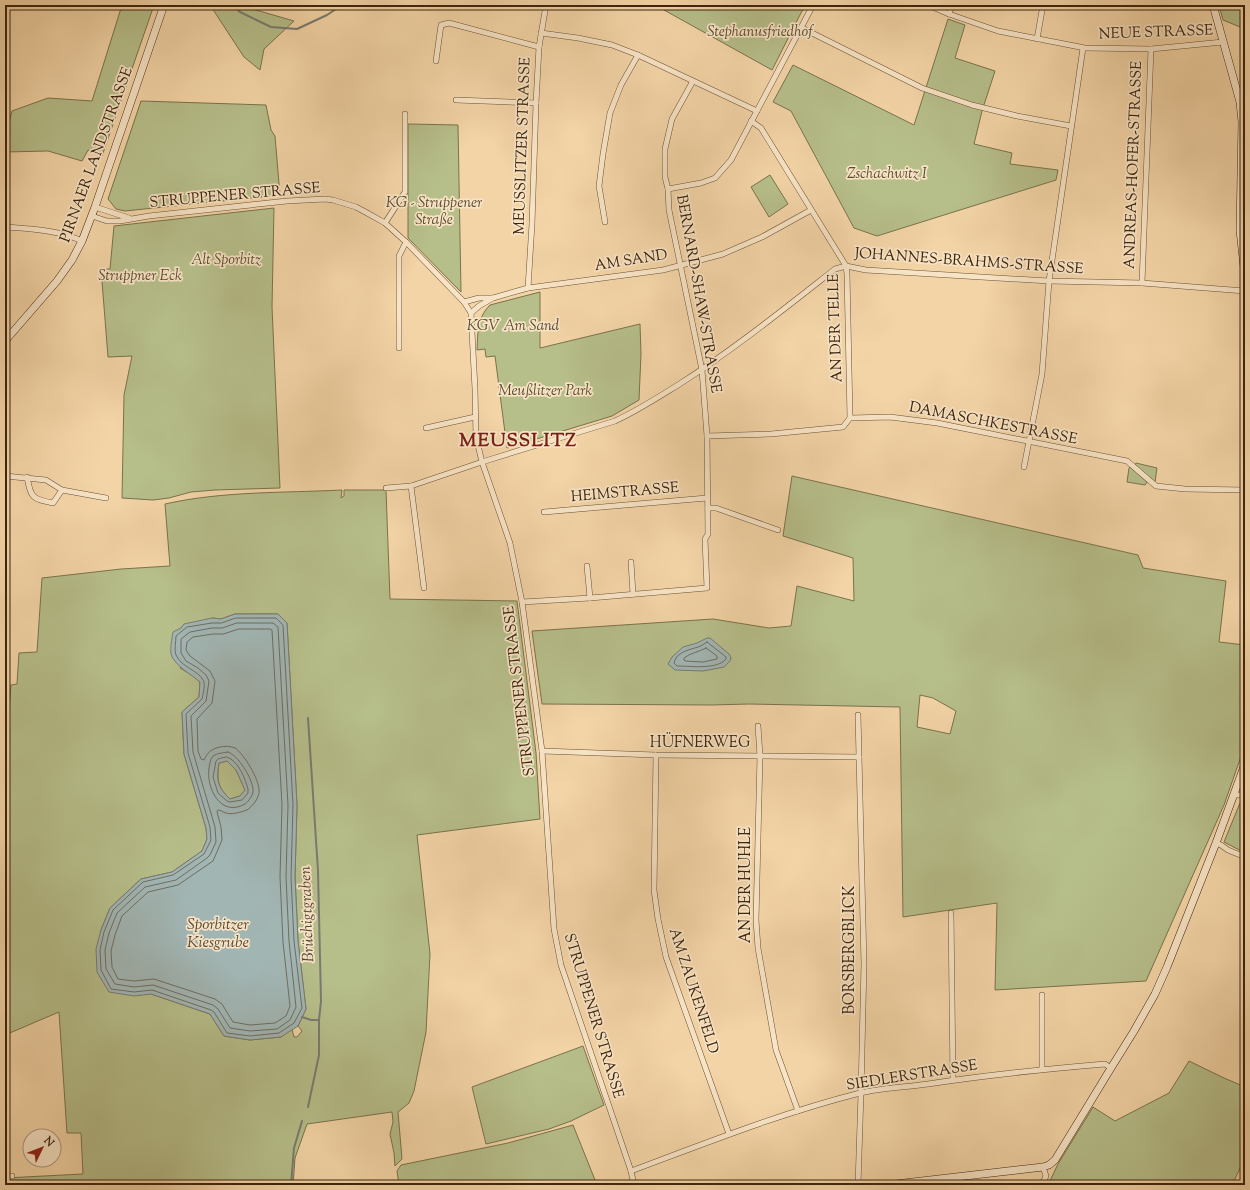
<svg xmlns="http://www.w3.org/2000/svg" width="1250" height="1190" viewBox="0 0 1250 1190" font-family="'Sorts Mill Goudy',serif">
  <style>
    .green { fill: #b6be8a; stroke: #7a724c; fill-rule: evenodd }
    .water { fill: #a1b5b3; stroke: #797b71; fill-rule: evenodd }
    .lines { fill: none; stroke-linecap: round; stroke-linejoin: round }
    .shore { stroke: #6f6d60; stroke-width: 1 }
    .stream { stroke: #797b71; stroke-width: 2 }
    .street-casing { stroke: #6a5134; stroke-width: 6 }
    .secondary-casing { stroke: #3d250e; stroke-width: 8 }
    .street { stroke: #f7e3c5; stroke-width: 5 }
    .secondary { stroke: #f7e3c5; stroke-width: 7 }
    .labels { text-anchor: middle; dominant-baseline: central; stroke-width: 3.5; stroke-linejoin: round; paint-order: stroke }
    .park-label { font-size: 15px; font-style: italic; fill: #5b4b2d; stroke: #f7e3c5 }
    .street-label { font-size: 15px; fill: #3d250e; stroke: #f7e3c5 }
    .water-label { font-size: 16px; font-style: italic; fill: #564937; stroke: #f7e3c5 }
    .district-label { font-size: 19px; font-weight: bold; letter-spacing: 1px; fill: #7a1f14; stroke: #f7e3c5 }
  </style>
  <rect width="100%" height="100%" fill="#f3d4a6"/>
  <filter id="stains"><feTurbulence type="fractalNoise" baseFrequency=".005" numOctaves="4"/><feColorMatrix values="0 0 0 0 .2 0 0 0 0 .09 0 0 0 0 .02 0 0 0 .5 -.17"/></filter>
  <radialGradient id="worn" r=".72"><stop offset=".6" stop-color="#630" stop-opacity="0"/><stop offset="1" stop-color="#630" stop-opacity=".3"/></radialGradient>
  <g class="green">
    <polygon points="122,5 154,5 102,156 88,150 82,161 48,151 5,152 5,138 12,111 48,98 92,101"/>
    <polygon points="210,5 246,5 249,8 294,21 264,49 260,70 244,57"/>
    <polygon points="655,5 805,5 772,70"/>
    <polygon points="1219,5 1245,5 1245,29 1223,20"/>
    <polygon points="948,19 965,25 955,58 995,71 982,111 974,144 1012,153 1010,164 1058,170 1056,180 877,236 854,228 791,111 773,102 793,65 914,125"/>
    <polygon points="141,101 266,105 271,130 275,136 280,195 125,211 116,209 108,199"/>
    <polygon points="408,124 458,125 461,292 408,238"/>
    <polygon points="770,175 788,204 769,217 751,187"/>
    <polygon points="274,208 272,307 280,488 215,490 191,492 169,498 153,500 122,498 124,395 132,356 108,357 101,269 110,269 114,226"/>
    <path d="M 540,292 L 540,348 L 640,324 L 641,354 L 639,400 L 612,416 L 507,448 L 495,356 L 486,357 L 485,349 L 477,350 C 478,332 477,318 490,305 Z"/>
    <polygon points="1136,463 1157,468 1155,482 1135,465"/>
    <polygon points="1130,467 1147,482 1145,485 1127,482 1129,468"/>
    <path d="M 792,476 L 1138,555 L 1143,568 L 1226,581 L 1219,642 L 1245,645 L 1245,745 L 1224,805 L 1146,981 L 995,990 L 997,903 L 903,917 L 900,707 L 749,704 L 712,705 L 542,704 L 532,631 L 713,619 L 769,628 L 791,626 L 797,586 L 854,601 L 853,558 L 783,536 ZM 920,695 L 933,698 L 956,711 L 950,734 L 917,727 Z"/>
    <path d="M 342,490 L 341,498 L 344,496 L 344,490 L 386,490 L 390,599 L 517,601 L 536,753 L 540,819 L 417,835 L 430,954 L 426,1032 L 414,1091 L 409,1103 L 398,1112 L 402,1159 L 395,1166 L 394,1153 L 390,1134 L 393,1122 L 392,1112 L 307,1124 L 295,1158 L 293,1185 L 5,1185 L 5,1178 L 83,1174 L 81,1133 L 67,1133 L 59,1012 L 5,1035 L 5,712 L 9,711 L 11,685 L 17,684 L 19,653 L 37,652 L 42,578 L 121,569 L 170,566 L 165,504 C 223,491 283,493 342,490 ZM 235,614 L 278,614 L 287,623 L 297,805 L 295,877 L 298,941 L 306,1009 L 298,1026 L 302,1031 L 297,1037 L 294,1037 L 292,1029 L 281,1037 L 250,1040 L 224,1036 L 210,1014 L 151,994 L 101,930 L 110,908 L 141,879 L 172,872 L 202,851 L 207,839 L 206,828 L 184,754 L 182,712 L 199,697 L 200,682 L 193,676 L 180,668 L 212,618 L 221,619 Z"/>
    <path d="M 227,761 L 236,770 L 245,790 L 240,796 L 230,799 C 217,787 217,779 219,763 Z"/>
    <polygon points="1245,799 1245,853 1224,842 1240,803"/>
    <polygon points="583,1046 604,1105 571,1121 549,1129 486,1144 472,1087"/>
    <polygon points="1189,1061 1224,1078 1245,1087 1245,1158 1232,1185 1048,1185 1058,1164 1093,1107 1115,1121 1169,1093"/>
    <polygon points="573,1125 597,1185 399,1185 397,1171 401,1165 508,1143"/>
  </g>
  <g class="water">
    <path d="M 235,614 L 278,614 L 287,623 L 297,805 L 295,877 L 298,941 L 306,1009 L 298,1026 L 281,1037 L 250,1040 L 224,1036 L 210,1014 L 151,994 L 134,996 L 109,992 L 97,972 L 96,949 L 101,930 L 110,908 L 141,879 L 172,872 L 202,851 L 207,839 L 206,828 L 184,754 L 182,712 L 199,697 L 200,682 C 192,675 174,665 171,654 C 170,649 172,638 173,632 L 181,628 L 184,624 L 212,618 L 221,619 ZM 227,761 L 236,770 L 245,790 L 240,796 L 230,799 C 217,787 216,779 219,763 Z"/>
    <polygon points="707,638 710,638 729,654 731,658 730,661 724,667 703,671 675,670 668,664 672,657 683,647 697,643"/>
  </g>
  <g class="lines">
    <g class="shore">
      <path d="M 236,618 L 276,618 L 283,625 L 293,805 L 291,877 L 294,941 L 302,1008 L 294,1023 L 279,1033 L 250,1036 L 227,1033 L 214,1012 L 211,1010 L 152,990 L 134,992 L 111,989 L 101,970 L 100,950 L 104,932 L 113,910 L 143,882 L 173,875 L 204,854 L 211,840 L 210,827 L 188,753 L 186,714 L 202,699 C 203,694 206,684 203,680 C 198,670 182,668 176,655 C 174,650 176,641 176,636 L 187,627 L 212,623 L 221,623 Z"/>
      <polygon points="237,623 273,623 278,627 288,805 286,877 289,941 296,1007 290,1020 277,1029 250,1031 230,1028 218,1009 213,1005 153,985 134,987 115,984 106,969 105,950 109,933 117,913 145,887 176,880 207,858 210,855 216,842 215,827 193,752 191,716 206,701 209,681 206,675 198,668 186,661 181,653 181,639 190,632 212,628 222,628"/>
      <path d="M 239,629 L 270,629 L 272,630 L 282,805 L 280,877 L 283,942 L 290,1006 L 286,1016 L 275,1023 L 250,1025 L 233,1022 L 222,1004 L 215,999 L 154,979 L 134,981 L 118,979 L 112,967 L 111,951 L 115,935 L 122,916 L 148,892 L 178,885 L 213,861 L 222,840 L 221,827 L 217,812 L 218,810 C 221,810 222,812 226,813 C 232,815 241,812 247,810 C 253,806 260,797 259,790 C 259,779 244,754 235,748 C 230,746 225,746 220,747 C 211,749 207,753 204,760 L 201,759 L 198,751 L 197,719 L 212,703 L 215,681 L 210,671 L 190,656 L 186,650 L 187,642 L 193,637 L 213,634 L 223,634 Z"/>
      <path d="M 707,642 L 726,657 L 726,659 C 717,670 690,666 677,666 L 674,663 C 676,652 689,650 698,647 C 701,646 704,644 707,642 Z"/>
      <path d="M 706,648 L 717,656 L 717,659 L 703,662 L 685,661 L 684,660 L 684,658 C 690,653 699,652 706,648 Z"/>
      <path d="M 228,752 C 238,755 252,778 253,789 C 254,794 249,801 245,804 C 220,818 206,787 209,768 C 210,764 210,759 213,756 C 217,753 223,753 228,752 Z"/>
      <path d="M 227,757 C 239,761 245,779 248,789 L 248,793 L 242,800 L 230,802 L 227,801 L 218,793 L 213,777 L 216,761 L 218,759 Z"/>
    </g>
    <g class="stream">
      <polyline points="233,5 240,12 271,27 297,29 327,15 342,5"/>
      <polyline points="302,1017 311,1020 319,1020"/>
      <polyline points="308,1107 319,1055 319,1020 321,1001 318,871 308,718"/>
      <polyline points="291,1185 294,1148 302,1121"/>
    </g>
    <g class="street-casing">
      <g id="street">
        <polyline points="928,5 949,14 998,31 1085,48 1151,49 1223,42"/>
        <polyline points="949,14 952,5"/>
        <polyline points="802,28 922,88 972,105 1017,116 1071,126"/>
        <polyline points="541,33 578,38 612,45 638,55 757,111"/>
        <polyline points="1037,39 1043,5"/>
        <polyline points="436,61 441,25 449,23 539,47"/>
        <polyline points="456,100 536,103"/>
        <polyline points="751,121 761,128 846,266 847,274 850,418"/>
        <polyline points="668,189 701,183 715,178 731,160 813,5"/>
        <polyline points="95,207 129,218"/>
        <polyline points="92,216 107,221 120,221 149,216 287,201 325,199 333,200 356,207 369,214 385,223 406,242 464,302 471,313 475,389 476,437 482,462 510,543 522,602 542,751 554,929 561,965 631,1171 634,1185"/>
        <polyline points="605,222 599,186 603,154 610,113 621,85 638,55"/>
        <polyline points="385,223 405,192 405,114"/>
        <path d="M 5,227 C 31,229 59,230 82,241"/>
        <polyline points="1142,283 1151,49"/>
        <polyline points="528,288 532,224 536,103 539,47 546,5"/>
        <polyline points="464,302 479,298 492,298"/>
        <polyline points="471,313 479,306 493,298 528,288 663,270 723,254 762,237 811,210"/>
        <polyline points="399,348 399,256 406,242"/>
        <polyline points="426,428 475,417"/>
        <polyline points="707,436 771,434 843,427 850,418 890,417 937,423 1127,461 1156,486 1185,489 1245,490"/>
        <polyline points="1024,467 1042,374 1049,281 1083,48"/>
        <polyline points="5,476 46,480 62,490 106,498"/>
        <path d="M 27,477 C 31,498 32,499 53,503 L 62,490"/>
        <polyline points="411,486 424,588"/>
        <path d="M 386,488 L 411,486 L 482,462 L 615,421 C 637,411 657,398 678,385 C 733,350 784,309 835,269 L 846,266 L 866,270 L 1049,281 L 1142,283 L 1245,291"/>
        <polyline points="708,508 716,508 778,530"/>
        <polyline points="544,512 707,498"/>
        <polyline points="631,562 633,594"/>
        <polyline points="587,566 590,598"/>
        <polyline points="522,602 590,598 707,588 705,539 708,534 707,436 702,370 669,210 668,189 665,177 665,149 672,119 693,81"/>
        <polyline points="758,726 760,756 756,920 758,948 776,1050 798,1111"/>
        <polyline points="542,751 656,755 859,757"/>
        <polyline points="656,755 654,890 658,919 666,957 729,1134"/>
        <polyline points="1234,795 1243,795 1245,794"/>
        <polyline points="1216,843 1221,845 1228,850 1245,857"/>
        <polyline points="951,913 953,1080"/>
        <polyline points="1042,995 1042,1069"/>
        <path d="M 631,1171 C 706,1143 781,1113 860,1093 C 880,1088 907,1087 928,1084 C 987,1075 1046,1069 1105,1064 L 1111,1068"/>
        <polyline points="5,1176 12,1176"/>
        <polyline points="858,1185 861,1093 864,964 858,715"/>
        <polyline points="1042,1185 1046,1176 1043,1167"/>
      </g>
    </g>
    <g class="secondary-casing">
      <g id="secondary">
        <polyline points="1213,5 1240,102 1242,122 1240,230 1245,276"/>
        <polyline points="5,341 57,281 72,260 82,241 95,207 164,5"/>
        <polyline points="887,1185 1043,1167 1049,1165 1055,1160 1111,1068 1134,1031 1155,994 1167,967 1216,843 1245,764"/>
      </g>
    </g>
    <use href="#street" class="street"/>
    <use href="#secondary" class="secondary"/>
  </g>
  <g class="labels">
    <g class="park-label">
      <text x="760" y="32">Stephanusfriedhof</text>
      <text x="887" y="174">Zschachwitz I</text>
      <text x="434" y="203">KG - Struppener<tspan x="434" dy="17">Straße</tspan></text>
      <text x="226" y="260">Alt Sporbitz</text>
      <text x="140" y="276">Struppner Eck</text>
      <text x="513" y="326">KGV Am Sand</text>
      <text x="545" y="391">Meußlitzer Park</text>
    </g>
    <g class="street-label">
      <text transform="translate(1156 33) rotate(-2)">NEUE STRASSE</text>
      <text transform="translate(523 146) rotate(-88)">MEUSSLITZER STRASSE</text>
      <text transform="translate(97 155) rotate(-70)">PIRNAER LANDSTRASSE</text>
      <text transform="translate(1134 165) rotate(-88)">ANDREAS-HOFER-STRASSE</text>
      <text transform="translate(235 196) rotate(-5)">STRUPPENER STRASSE</text>
      <text transform="translate(631 261) rotate(-9)">AM SAND</text>
      <text transform="translate(969 262) rotate(4)">JOHANNES-BRAHMS-STRASSE</text>
      <text transform="translate(698 294) rotate(80)">BERNARD-SHAW-STRASSE</text>
      <text transform="translate(836 328) rotate(-92)">AN DER TELLE</text>
      <text transform="translate(993 424) rotate(11)">DAMASCHKESTRASSE</text>
      <text transform="translate(625 493) rotate(-5)">HEIMSTRASSE</text>
      <text transform="translate(520 691) rotate(-97)">STRUPPENER STRASSE</text>
      <text x="700" y="743">HÜFNERWEG</text>
      <text transform="translate(746 885) rotate(-90)">AN DER HUHLE</text>
      <text transform="translate(850 950) rotate(-90)">BORSBERGBLICK</text>
      <text transform="translate(693 991) rotate(72)">AM ZAUKENFELD</text>
      <text transform="translate(593 1016) rotate(73)">STRUPPENER STRASSE</text>
      <text transform="translate(912 1076) rotate(-9)">SIEDLERSTRASSE</text>
    </g>
    <g class="water-label">
      <text transform="translate(308 914) rotate(-92)">Brüchigtgraben</text>
      <text x="218" y="925">Sporbitzer<tspan x="218" dy="18">Kiesgrube</tspan></text>
    </g>
    <g class="district-label">
      <text x="518" y="441">MEUSSLITZ</text>
    </g>
  </g>
  <rect width="1250" height="1190" fill="none" stroke="#f3d4a6" stroke-width="20"/>
  <rect x="6" y="6" width="1238" height="1178" fill="none" stroke="#3d250e" stroke-width="2"/>
  <rect x="10" y="10" width="1230" height="1170" fill="none" stroke="#3d250e"/>
  <g transform="translate(42 1148) rotate(47)"><circle r="19" fill="#f7e3c5" stroke="#ad977c"/>
  <path d="M0-3L7 15L0 10L-7 15Z" fill="#8f2418"/>
  <text y="-6" font-size="11" font-weight="bold" text-anchor="middle" fill="#3d250e">N</text>
  </g>
  <rect width="100%" height="100%" filter="url(#stains)"/>
  <rect width="100%" height="100%" fill="url(#worn)"/>
</svg>
